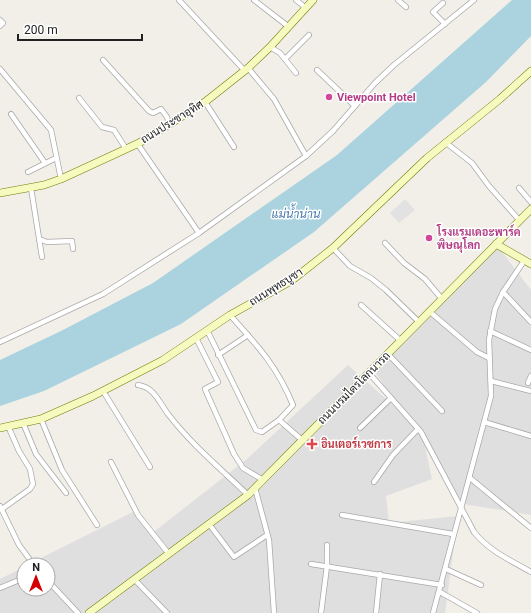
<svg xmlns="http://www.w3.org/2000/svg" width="531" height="613" viewBox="0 0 531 613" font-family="Roboto,Sarabun,sans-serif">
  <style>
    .residential { fill: #e0dfdf }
    .parking { fill: #e2e2e2 }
    .water { fill: #aad3df }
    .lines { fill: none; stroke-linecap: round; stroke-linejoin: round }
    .street-casing { stroke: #a9a9a9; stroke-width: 6 }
    .secondary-casing { stroke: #707d05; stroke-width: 8 }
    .street { stroke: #fff; stroke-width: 4.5 }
    .secondary { stroke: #f7fabf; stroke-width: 7 }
    .hotel-dot { fill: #d1479c; stroke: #fff; stroke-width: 1.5 }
    .health-dot { fill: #e0444e; stroke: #fff; stroke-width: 1.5 }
    .labels { text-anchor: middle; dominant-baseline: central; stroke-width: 3; stroke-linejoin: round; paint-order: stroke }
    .hotel-label { font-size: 11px; font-weight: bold; fill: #b23c85; stroke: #fff; text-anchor: start }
    .street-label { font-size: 11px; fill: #222; stroke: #fff }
    .health-label { font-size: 11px; font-weight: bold; fill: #be3a42; stroke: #fff; text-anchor: start }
    .water-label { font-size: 12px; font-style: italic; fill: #4a7aab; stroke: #fff }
  </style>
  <rect width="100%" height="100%" fill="#f2efe9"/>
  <polygon class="residential" points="496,244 531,290 531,515 463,504 425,447 432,479 386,496 389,523 458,516 445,613 0,613 0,579 24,567 24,589 48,589 48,565 27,565 133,512 151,534 247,459 348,365 405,416 373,369"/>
  <polygon class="parking" points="405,199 415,210 399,223 390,213"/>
  <polygon class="water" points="512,0 531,0 531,36 486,82 314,232 181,324 44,391 0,406 0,360 61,331 153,283 337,155"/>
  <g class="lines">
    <g class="street-casing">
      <g id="street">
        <polyline points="179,0 245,71"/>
        <polyline points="254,0 289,27"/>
        <polyline points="296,0 306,8"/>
        <polyline points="398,0 406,7"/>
        <polyline points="443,3 433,12 445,24"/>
        <polyline points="0,20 3,23 0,26"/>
        <polyline points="270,47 280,53 296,73"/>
        <polyline points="285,59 309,35"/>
        <polyline points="103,60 149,111 153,113 161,109 167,117 169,124"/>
        <polyline points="248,68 274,99 306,156"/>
        <polyline points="0,69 51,130 61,179"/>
        <polyline points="317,70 355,106"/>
        <polyline points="79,98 102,127 114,130 126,149"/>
        <polyline points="205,102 234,147"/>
        <polyline points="11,114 45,163"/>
        <polyline points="445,142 472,163 489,186 520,221"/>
        <polyline points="137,143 199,233"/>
        <polyline points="28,172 56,158"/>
        <polyline points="31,188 42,257"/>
        <polyline points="519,188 531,202"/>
        <polyline points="39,239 47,242 72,241 73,249"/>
        <polyline points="385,243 404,263 425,279 442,299"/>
        <polyline points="333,248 350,266 371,278 386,290 419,322"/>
        <polyline points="503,292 531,322"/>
        <polyline points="361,305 401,341"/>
        <polyline points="429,311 477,352 489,358"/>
        <path d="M 230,315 C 257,345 277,366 293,405 L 279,420"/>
        <polyline points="207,330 256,430 262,432 279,420 302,440"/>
        <polyline points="490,331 531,350"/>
        <polyline points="196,338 218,382 205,389 234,454 243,468 263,480"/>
        <polyline points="0,342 103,294 199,233 306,156 333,131 375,83 394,65 474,0"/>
        <polyline points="388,354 442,411"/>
        <polyline points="218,355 248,335"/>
        <path d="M 369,373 L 421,432 L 474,532 C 489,551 510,560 531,572"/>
        <polyline points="491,381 531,391"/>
        <polyline points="528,383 531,376"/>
        <path d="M 138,385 C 154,387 159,402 168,414 C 191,444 221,469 248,495"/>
        <polyline points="103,391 150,467"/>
        <polyline points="41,419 62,470 97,525"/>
        <polyline points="484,422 531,436"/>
        <polyline points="23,423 36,454 66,493"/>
        <polyline points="360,428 391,398"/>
        <polyline points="111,462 138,515 169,554"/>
        <polyline points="470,478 531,528"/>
        <polyline points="374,482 393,455 418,429"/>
        <polyline points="255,488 269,540 274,613"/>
        <polyline points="0,506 19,545 34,565"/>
        <polyline points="2,509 30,489 33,484 30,469 19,451 8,426"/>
        <polyline points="342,515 453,534"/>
        <polyline points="209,524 234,557 267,535"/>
        <polyline points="311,564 442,585"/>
        <polyline points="446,569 481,585"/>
        <polyline points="135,580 167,613"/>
        <polyline points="48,581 78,613"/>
        <polyline points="0,588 24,578"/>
        <polyline points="440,592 477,613"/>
        <polyline points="321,613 327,566 327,545"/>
        <polyline points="376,613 380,574"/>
        <polyline points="433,613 491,396 489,340 495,309 503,292 524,261"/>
      </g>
    </g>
    <g class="secondary-casing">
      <g id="secondary">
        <polyline points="0,193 44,185 61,179 139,143 205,102 248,68 270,47 313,0"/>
        <polyline points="496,244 531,264"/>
        <polyline points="0,428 41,419 93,396 163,360 230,315 291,281 333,248 427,158 500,99 531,71"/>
        <polyline points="89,613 248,495 531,209"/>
      </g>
    </g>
    <use href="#street" class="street"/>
    <use href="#secondary" class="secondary"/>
  </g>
  <g class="hotel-dot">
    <circle cx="329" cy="97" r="4"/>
    <circle cx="429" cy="238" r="4"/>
  </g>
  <path class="health-dot" d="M310 438h4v4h4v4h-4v4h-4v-4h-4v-4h4z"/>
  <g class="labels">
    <g class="hotel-label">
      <text x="337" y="97">Viewpoint Hotel</text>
      <text x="437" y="232">โรงแรมเดอะพาร์ค<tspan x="437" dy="13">พิษณุโลก</tspan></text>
    </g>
    <g class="street-label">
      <text transform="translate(172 122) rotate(-32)">ถนนประชาอุทิศ</text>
      <text transform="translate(276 287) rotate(-32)">ถนนพุทธบูชา</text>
      <text transform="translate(354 388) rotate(-45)">ถนนบรมไตรโลกนารถ</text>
    </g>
    <g class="health-label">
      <text x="321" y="444">อินเตอร์เวชการ</text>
    </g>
    <g class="water-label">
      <text x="296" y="214">แม่น้ำน่าน</text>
    </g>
  </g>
  <g transform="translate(36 577)"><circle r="19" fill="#ffffff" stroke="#a7a7a7"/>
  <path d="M0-3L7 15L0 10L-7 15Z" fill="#d40000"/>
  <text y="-6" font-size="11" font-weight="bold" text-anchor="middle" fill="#222222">N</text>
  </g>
  <path d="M18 34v6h124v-6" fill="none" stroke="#222222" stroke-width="2"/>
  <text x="24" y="34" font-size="12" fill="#222222" stroke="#ffffff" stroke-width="3" paint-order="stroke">200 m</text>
</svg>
